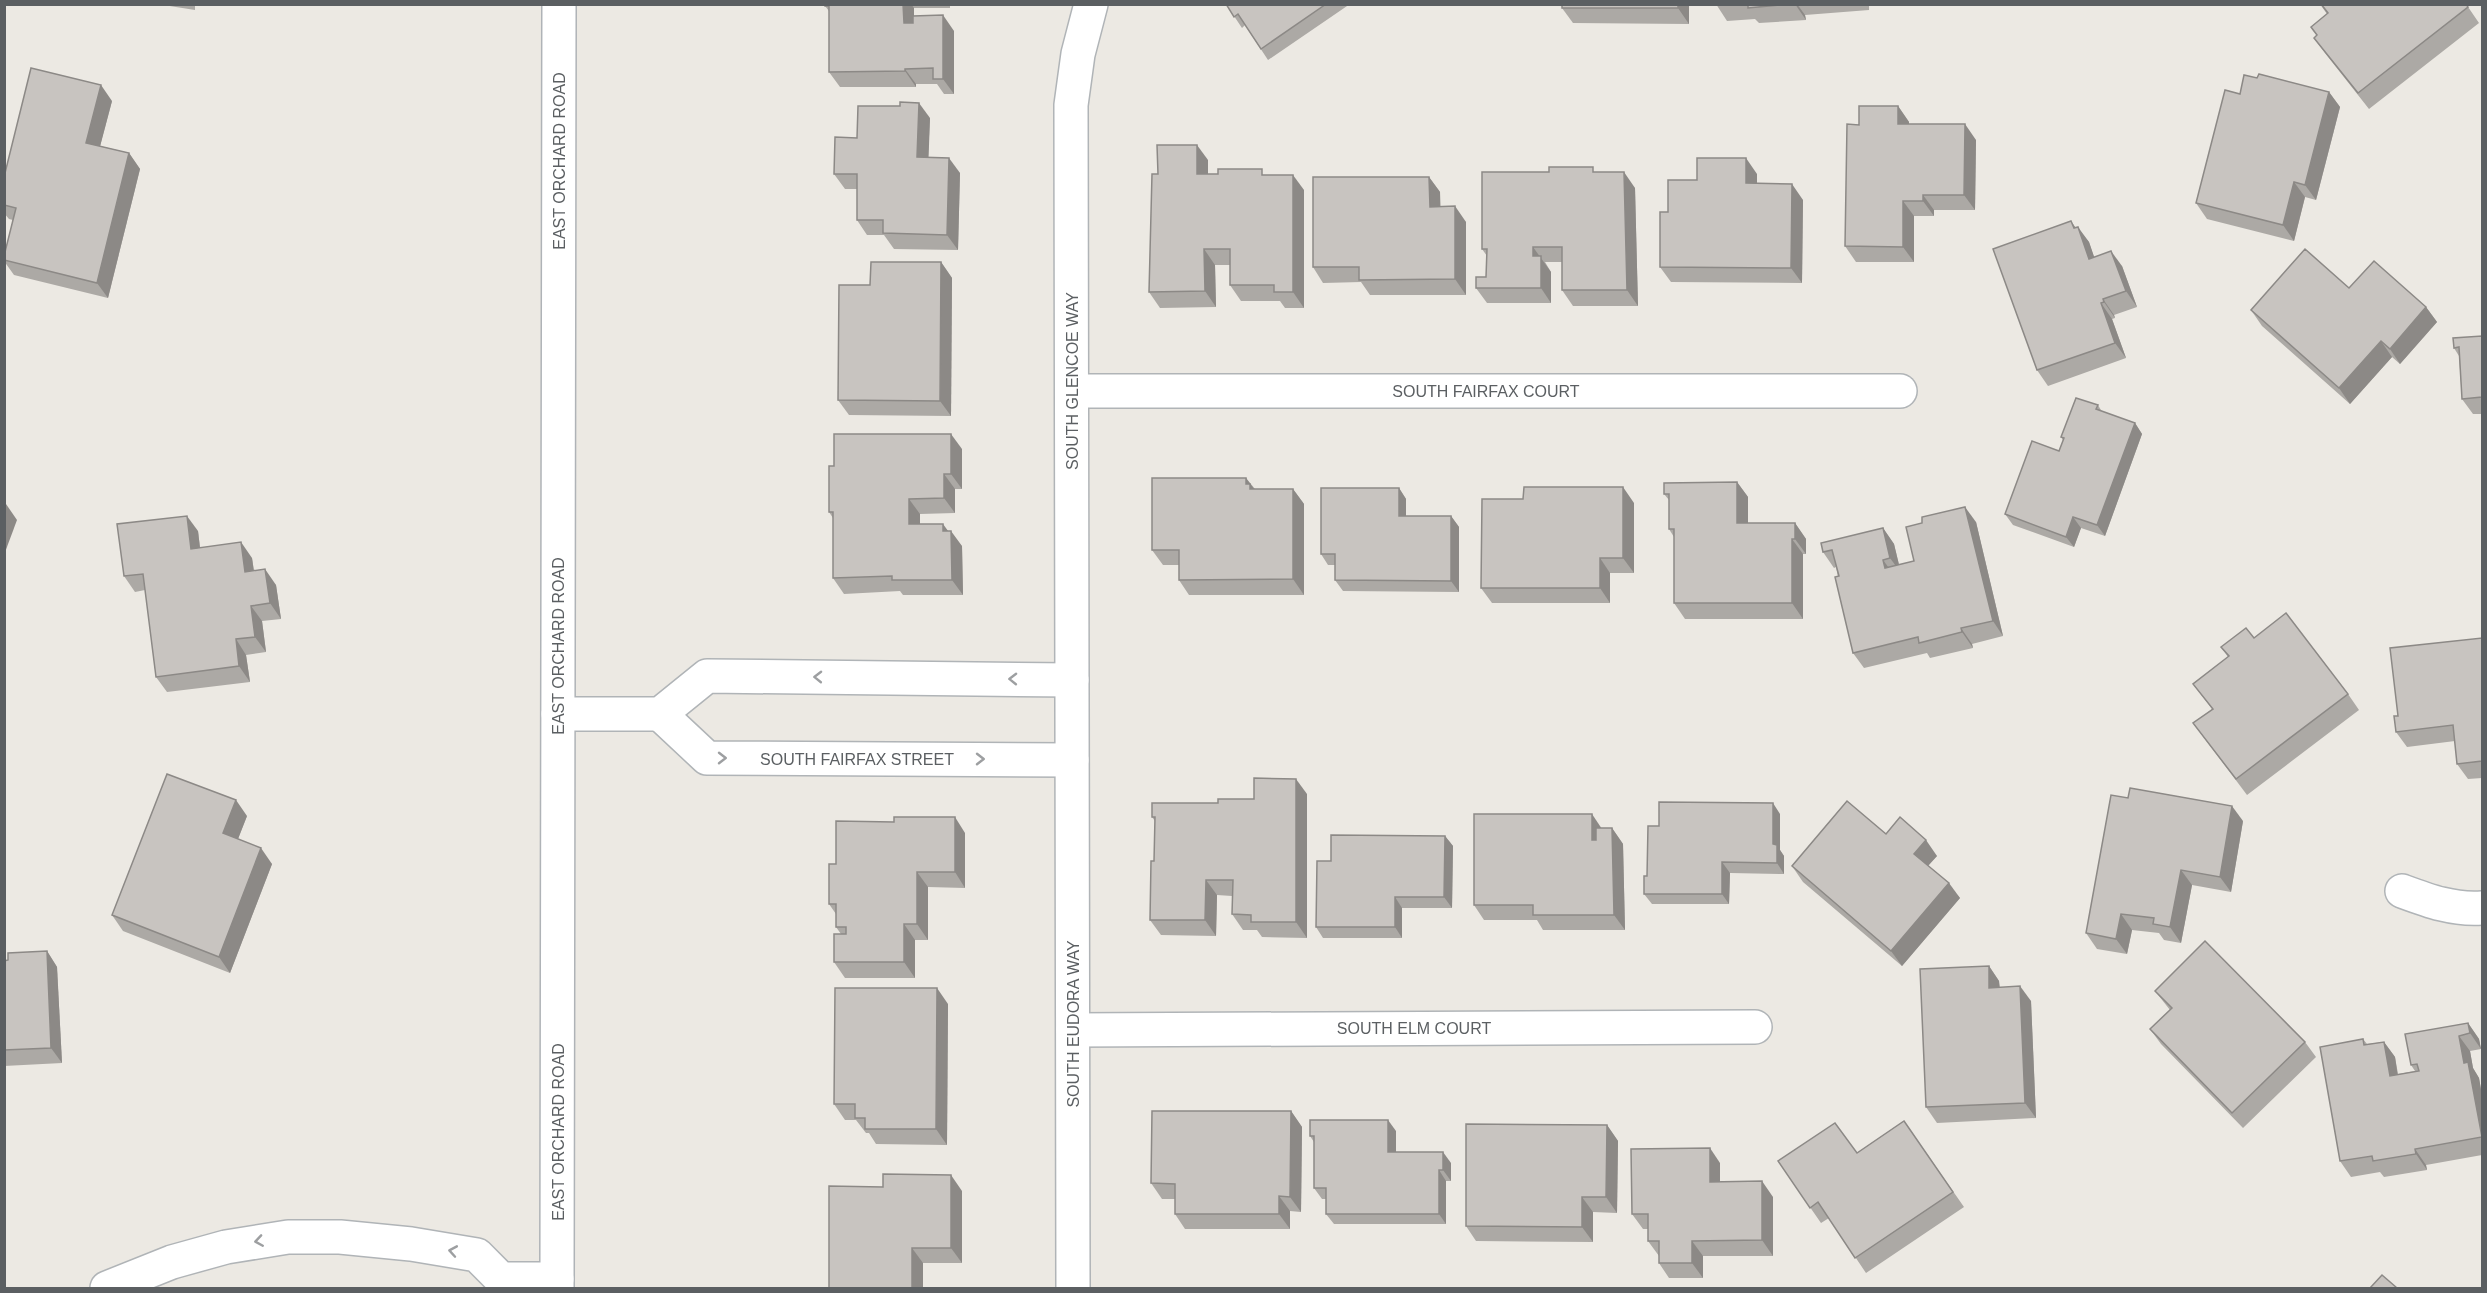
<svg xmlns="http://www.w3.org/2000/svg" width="2487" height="1293" viewBox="0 0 2487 1293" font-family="Arial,sans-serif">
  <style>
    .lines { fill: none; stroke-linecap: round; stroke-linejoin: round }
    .street-casing { stroke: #b0b4b7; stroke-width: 36 }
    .secondary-casing { stroke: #afb3b7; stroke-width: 36 }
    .street { stroke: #fff; stroke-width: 33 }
    .secondary { stroke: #fff; stroke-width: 33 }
    .wall { fill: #aca9a5 }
    .shaded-wall { fill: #8c8986 }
    .building { fill: #c8c4c0; stroke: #8c8986; stroke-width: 1.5 }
    .oneway { stroke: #9d9fa1 }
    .labels { text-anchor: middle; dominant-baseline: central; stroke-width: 4.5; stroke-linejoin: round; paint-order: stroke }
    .street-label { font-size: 16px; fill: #5b5f62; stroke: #fff }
  </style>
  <rect width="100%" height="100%" fill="#ece9e3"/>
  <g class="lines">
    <g class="street-casing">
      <g id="street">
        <polyline points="1072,391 1900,391"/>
        <polyline points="558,714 660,714 707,676 1072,680"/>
        <polyline points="660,714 707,758 1072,760"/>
        <path d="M 2402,891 C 2429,901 2453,910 2482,908"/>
        <polyline points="1073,1030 1755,1027"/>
        <polyline points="107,1288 172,1262 226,1247 288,1237 340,1237 411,1244 477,1255 501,1279 557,1279"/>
        <polyline points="1073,1288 1071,105 1078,54 1091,4"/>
      </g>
    </g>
    <g class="secondary-casing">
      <polyline id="secondary" points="557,1288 559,4"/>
    </g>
    <use href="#street" class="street"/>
    <use href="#secondary" class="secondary"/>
  </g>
  <g class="wall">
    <polygon points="157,4 195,4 195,10"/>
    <polygon points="825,4 950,4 950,8 914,8 914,16 954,31 954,94 944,94 937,84 916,84 916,87 840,87 829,72 829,11 825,6"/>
    <polygon points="1226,4 1350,4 1268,60 1245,25 1242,28"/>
    <polygon points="1689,4 1689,24 1573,23 1562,8"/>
    <polygon points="1716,4 1869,4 1869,10 1805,15 1806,20 1759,23 1755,19 1727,21"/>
    <polygon points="2320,4 2466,4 2479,23 2369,109 2325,53 2314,38 2317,36 2327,14"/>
    <polygon points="2257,78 2329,92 2340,107 2316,200 2305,197 2294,241 2207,219 2196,203 2240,94"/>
    <polygon points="112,101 100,146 129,153 140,169 108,298 14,275 4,261 4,256 13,220 9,219 4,213 4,177"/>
    <polygon points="1898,106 1909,122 1909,124 1976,140 1975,210 1934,210 1934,216 1914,216 1914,262 1856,262 1845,246 1859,125"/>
    <polygon points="930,118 928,157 960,173 958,250 894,249 884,235 867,235 857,220 857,189 845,189 834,174 857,138"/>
    <polygon points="1208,160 1208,174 1266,175 1304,190 1304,308 1285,308 1280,301 1241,301 1230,285 1230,265 1215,265 1216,307 1160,308 1149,292 1158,174"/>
    <polygon points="1597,172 1635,188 1638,306 1573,306 1562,290 1562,262 1545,262 1551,272 1551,303 1487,303 1476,288 1486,277 1487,256 1482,249"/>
    <polygon points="1757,174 1757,184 1803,200 1802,283 1671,282 1660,267 1668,212 1697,180"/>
    <polygon points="1429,177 1440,192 1440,207 1466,222 1466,295 1370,295 1361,282 1323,283 1313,267"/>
    <polygon points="2076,227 2089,242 2094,257 2122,266 2137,307 2114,315 2115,318 2112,319 2126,358 2048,386 2037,370"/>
    <polygon points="941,262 952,278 951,416 849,415 838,400 870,285"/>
    <polygon points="2349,288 2426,307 2437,322 2400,364 2392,357 2350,404 2262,326 2251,310"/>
    <polygon points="2482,336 2482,414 2473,414 2462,399 2459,356 2454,348"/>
    <polygon points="2098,405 2102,412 2135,423 2142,434 2105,536 2081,528 2074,547 2013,525 2005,514 2059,451 2063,440 2061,437"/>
    <polygon points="962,449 962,489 955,489 955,513 920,514 920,524 962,546 963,595 903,595 900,591 844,594 833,578 833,518 829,512 834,466"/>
    <polygon points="1246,478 1255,489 1293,489 1304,504 1304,595 1189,595 1179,580 1179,565 1163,565 1152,550"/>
    <polygon points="1737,482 1748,497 1748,523 1795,523 1806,539 1806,554 1803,554 1803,619 1685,619 1674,603 1674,537 1669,529 1669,500 1664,494"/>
    <polygon points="1399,488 1406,499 1406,516 1451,516 1459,527 1459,592 1343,591 1335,580 1335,565 1328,565 1321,554"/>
    <polygon points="1634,503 1634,573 1610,573 1610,603 1492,603 1481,588"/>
    <polygon points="1976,522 2003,636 1972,644 1973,648 1930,658 1927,653 1864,668 1853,653 1836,567 1834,568 1823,552 1883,528 1894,544 1899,565 1914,561"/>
    <polygon points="198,531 200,548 252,558 254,571 276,585 281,619 262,621 266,652 246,655 250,682 167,692 156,677 145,590 135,592 124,576"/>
    <polygon points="2254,638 2348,694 2359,710 2247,795 2193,723 2212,709 2193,684 2228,657 2221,647"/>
    <polygon points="2482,638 2482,778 2468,779 2457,764 2455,741 2407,747 2396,732 2398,716"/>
    <polygon points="1307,794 1307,938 1262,937 1257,930 1243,930 1232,914 1232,896 1217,895 1216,936 1161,935 1150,920 1154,861 1155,821 1152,817 1218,803"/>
    <polygon points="1780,814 1780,850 1784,856 1784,874 1730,873 1729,904 1652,904 1644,894 1659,826"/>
    <polygon points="247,816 238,839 272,864 230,973 123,931 112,915"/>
    <polygon points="2243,821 2231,892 2192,885 2181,943 2164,940 2159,933 2132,930 2127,954 2097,949 2086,933"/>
    <polygon points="1602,828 1612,828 1623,844 1625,930 1543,930 1537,920 1484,920 1474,905"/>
    <polygon points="965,833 965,888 928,887 928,940 915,940 915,978 845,978 834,962 841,934 836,927 836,914 829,904 836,864"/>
    <polygon points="1886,834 1937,856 1928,866 1960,898 1902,966 1803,882 1792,866"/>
    <polygon points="1445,836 1453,846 1452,908 1402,908 1402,938 1323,938 1316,927 1331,861"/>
    <polygon points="47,951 57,967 62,1063 4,1066 4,961"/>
    <polygon points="1989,966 1999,981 2000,987 2031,1001 2036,1118 1937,1123 1926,1107"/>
    <polygon points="2155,991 2305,1042 2316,1057 2243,1128 2161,1044 2150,1029 2170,1010"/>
    <polygon points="948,1004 947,1145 876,1144 869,1133 866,1133 856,1120 845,1120 834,1104"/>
    <polygon points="2468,1023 2479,1039 2481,1049 2470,1051 2473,1068 2479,1078 2482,1095 2482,1155 2426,1165 2427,1170 2384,1177 2380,1172 2351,1177 2340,1161 2363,1039 2367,1044 2384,1042 2395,1057 2398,1074 2415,1071 2411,1065"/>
    <polygon points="1291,1111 1302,1127 1301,1212 1290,1211 1290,1229 1185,1229 1175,1214 1175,1199 1162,1199 1151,1183"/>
    <polygon points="1904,1121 1964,1207 1866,1273 1829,1218 1821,1223 1778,1161 1857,1153"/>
    <polygon points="1607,1125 1618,1141 1617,1213 1593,1212 1593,1242 1476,1241 1466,1226"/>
    <polygon points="1396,1131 1396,1152 1451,1163 1451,1181 1446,1181 1446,1224 1334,1224 1326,1214 1326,1199 1322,1199 1314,1188 1314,1142 1310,1136"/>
    <polygon points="1720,1163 1720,1182 1773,1197 1773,1256 1703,1256 1703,1278 1669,1278 1659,1263 1659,1256 1648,1241 1648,1229 1643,1229 1632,1214"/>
    <polygon points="962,1191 962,1263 923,1263 923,1288 829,1288"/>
  </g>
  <g class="shaded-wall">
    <polygon points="903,4 911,4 914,8 914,38 904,23"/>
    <polygon points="1678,4 1689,4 1689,24 1678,8"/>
    <polygon points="1795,4 1797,4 1805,15 1806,20"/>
    <polygon points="943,15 954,31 954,94 943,79"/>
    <polygon points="905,69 916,84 916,87 905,71"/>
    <polygon points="101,85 112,101 97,158 86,143"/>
    <polygon points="2329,92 2340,107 2316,200 2305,185"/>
    <polygon points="919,103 930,118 928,172 917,157"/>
    <polygon points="1898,106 1909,122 1909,139 1898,124"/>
    <polygon points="1965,124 1976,140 1975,210 1964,195"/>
    <polygon points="1197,145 1208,160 1208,189 1197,174"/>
    <polygon points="129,153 140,169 108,298 97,283"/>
    <polygon points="949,158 960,173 958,250 947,235"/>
    <polygon points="1746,158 1757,174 1757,199 1746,183"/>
    <polygon points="1624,172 1635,188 1638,306 1627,290"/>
    <polygon points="1293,175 1304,190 1304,308 1293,292"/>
    <polygon points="1429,177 1440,192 1441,222 1430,207"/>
    <polygon points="2294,182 2305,197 2294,241 2283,225"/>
    <polygon points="1792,184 1803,200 1802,283 1791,268"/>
    <polygon points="1923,195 1934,210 1934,216 1923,201"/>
    <polygon points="1903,201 1914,216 1914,262 1903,247"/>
    <polygon points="1455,206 1466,222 1466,295 1455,279"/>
    <polygon points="2071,221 2080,234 2078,227 2089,242 2100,274 2089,259"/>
    <polygon points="1533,247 1551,272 1551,303 1541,288 1533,256"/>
    <polygon points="1204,249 1215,265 1216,307 1205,291"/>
    <polygon points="2111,251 2122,266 2137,307 2126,291"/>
    <polygon points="941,262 952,278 951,416 940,401"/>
    <polygon points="2103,299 2114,315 2115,318 2104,302"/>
    <polygon points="2101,303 2112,319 2126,358 2115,343"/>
    <polygon points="2426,307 2437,322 2400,364 2390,349"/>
    <polygon points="2381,341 2392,357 2350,404 2339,388"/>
    <polygon points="2135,423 2142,434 2105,536 2097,525"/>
    <polygon points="951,434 962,449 962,489 951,474"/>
    <polygon points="944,474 955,489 955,513 944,498"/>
    <polygon points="1246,478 1257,493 1261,505 1246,484"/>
    <polygon points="1737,482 1748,497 1748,539 1737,523"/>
    <polygon points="1623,487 1634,503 1634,573 1623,558"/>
    <polygon points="1399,488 1406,499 1406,527 1399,516"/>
    <polygon points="1293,489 1304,504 1304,595 1293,579"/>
    <polygon points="909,499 920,514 920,539 909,524"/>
    <polygon points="6,504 17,520 4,555 4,508"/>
    <polygon points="1965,507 1976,522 2003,636 1993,621"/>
    <polygon points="187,516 198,531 202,565 191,549"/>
    <polygon points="1451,516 1459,527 1459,592 1451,581"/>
    <polygon points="2073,517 2081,528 2074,547 2066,537"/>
    <polygon points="1795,523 1806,539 1806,554 1795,539"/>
    <polygon points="943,524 951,535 951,531 962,546 963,595 952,580 943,531"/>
    <polygon points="1883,528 1894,544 1901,573 1890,558"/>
    <polygon points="1792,539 1803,554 1803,619 1792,603"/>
    <polygon points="241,542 252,558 256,587 245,572"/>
    <polygon points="1600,558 1610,573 1610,603 1600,588"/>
    <polygon points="1883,560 1894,575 1885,568"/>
    <polygon points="265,569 276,585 281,619 270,603"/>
    <polygon points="251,606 262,621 266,652 255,637"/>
    <polygon points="1961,628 1972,644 1973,648 1962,632"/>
    <polygon points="236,639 246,655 250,682 239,666"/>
    <polygon points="1296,779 1307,794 1307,938 1296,922"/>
    <polygon points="236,800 247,816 234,849 223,833"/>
    <polygon points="1773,803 1780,814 1780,850 1784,856 1784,874 1777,863 1773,844"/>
    <polygon points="2232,806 2243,821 2231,892 2220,877"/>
    <polygon points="1592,814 1602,829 1602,855 1592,840"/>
    <polygon points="955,817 965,833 965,888 955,872"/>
    <polygon points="1612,828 1623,844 1625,930 1614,915"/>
    <polygon points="1445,836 1453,846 1452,908 1444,897"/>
    <polygon points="1926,840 1937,856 1925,869 1914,854"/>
    <polygon points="261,848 272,864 230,973 219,957"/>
    <polygon points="1722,862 1730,873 1729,904 1722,894"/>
    <polygon points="2181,870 2192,885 2181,943 2170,927"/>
    <polygon points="917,872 928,887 928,940 917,924"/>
    <polygon points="1206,880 1217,895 1216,936 1205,920"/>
    <polygon points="1949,883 1960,898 1902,966 1891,951"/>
    <polygon points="1395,897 1402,908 1402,938 1395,927"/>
    <polygon points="2121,914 2132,930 2127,954 2116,939"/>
    <polygon points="904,924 915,940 915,978 904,962"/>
    <polygon points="47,951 57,967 62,1063 51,1048"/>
    <polygon points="1989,966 1999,981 2000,1003 1989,988"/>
    <polygon points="2020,986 2031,1001 2036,1118 2025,1103"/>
    <polygon points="937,988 948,1004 947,1145 936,1129"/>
    <polygon points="2468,1023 2479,1039 2481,1049 2470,1033"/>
    <polygon points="2459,1036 2470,1051 2473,1068 2479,1078 2482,1095 2482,1138 2464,1063"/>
    <polygon points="2384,1042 2395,1057 2400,1091 2390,1076"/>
    <polygon points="1291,1111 1302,1127 1301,1212 1290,1197"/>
    <polygon points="1388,1120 1396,1131 1396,1163 1388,1152"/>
    <polygon points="1607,1125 1618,1141 1617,1213 1606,1197"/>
    <polygon points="1710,1148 1720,1163 1720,1197 1710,1182"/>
    <polygon points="2415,1149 2426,1165 2427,1170 2416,1154"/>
    <polygon points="1443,1152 1451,1163 1451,1181 1443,1170"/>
    <polygon points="1439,1170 1446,1181 1446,1224 1439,1214"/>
    <polygon points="951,1175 962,1191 962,1263 951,1248"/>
    <polygon points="1762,1181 1773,1197 1773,1256 1762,1240"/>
    <polygon points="1279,1196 1290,1211 1290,1229 1279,1214"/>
    <polygon points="1582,1197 1593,1212 1593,1242 1582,1227"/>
    <polygon points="1692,1241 1703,1256 1703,1278 1692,1263"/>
    <polygon points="912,1248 923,1263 923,1288 912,1288"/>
  </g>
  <g class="building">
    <polygon points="825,4 903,4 904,23 913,23 913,16 943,15 943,79 933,79 933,68 905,69 905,71 829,72 829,6 825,6"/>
    <polygon points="1226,4 1326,4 1261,49 1238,14 1234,17"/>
    <rect x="1562" y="4" width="116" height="4"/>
    <polygon points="1748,4 1789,4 1748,8"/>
    <polygon points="2321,4 2466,4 2468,7 2358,93 2314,38 2317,35 2311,27 2328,13"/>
    <polygon points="31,68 101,85 86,143 129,153 97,283 4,260 4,256 16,208 4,205 4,177"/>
    <polygon points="2259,74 2329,92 2305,185 2294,182 2283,225 2196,203 2225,90 2240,94 2244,75 2257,78"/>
    <polygon points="900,102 919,103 917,157 949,158 947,235 883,233 883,220 857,220 857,174 834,174 835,137 857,138 858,106 900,106"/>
    <polygon points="1859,106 1898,106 1898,124 1965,124 1964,195 1923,195 1923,201 1903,201 1903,247 1845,246 1847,124 1859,125"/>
    <polygon points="1157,145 1197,145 1197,174 1218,174 1218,169 1262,169 1262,175 1293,175 1293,292 1274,292 1274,285 1230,285 1230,249 1204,249 1205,291 1149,292 1152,174 1158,174"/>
    <polygon points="1697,158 1746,158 1746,183 1792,184 1791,268 1660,267 1660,212 1668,212 1668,180 1697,180"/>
    <polygon points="1549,167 1593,167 1593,172 1624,172 1627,290 1562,290 1562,247 1533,247 1533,256 1541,256 1541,288 1476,288 1476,277 1486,277 1487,249 1482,249 1482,172 1549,172"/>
    <polygon points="1313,177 1429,177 1430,207 1455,206 1455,279 1359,280 1359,267 1313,267"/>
    <polygon points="2071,221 2074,228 2078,227 2089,259 2111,251 2126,291 2103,299 2104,302 2101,303 2115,343 2037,370 1993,249"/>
    <polygon points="2305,249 2349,288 2374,261 2426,307 2390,349 2381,341 2339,388 2251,310"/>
    <polygon points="871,262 941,262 940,401 838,400 839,285 870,285"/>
    <polygon points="2482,336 2482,397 2462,399 2459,347 2454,348 2453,338"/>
    <polygon points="2076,398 2098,405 2096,409 2135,423 2097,525 2073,517 2066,537 2005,514 2032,441 2059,451 2064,438 2061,437"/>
    <polygon points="834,434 951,434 951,474 944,474 944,498 909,499 909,524 943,524 943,531 951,531 952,580 892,580 892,576 833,578 833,512 829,512 829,466 834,466"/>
    <polygon points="1152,478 1246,478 1246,484 1250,484 1250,489 1293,489 1293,579 1179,580 1179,550 1152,550"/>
    <polygon points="1737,482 1737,523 1795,523 1795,539 1792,539 1792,603 1674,603 1674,529 1669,529 1669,494 1664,494 1664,483"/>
    <polygon points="1524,487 1623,487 1623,558 1600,558 1600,588 1481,588 1482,499 1523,499"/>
    <polygon points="1321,488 1399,488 1399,516 1451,516 1451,581 1335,580 1335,554 1321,554"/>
    <polygon points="1965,507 1993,621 1961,628 1962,632 1919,643 1918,637 1853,653 1835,577 1839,576 1832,550 1823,552 1821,543 1883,528 1890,558 1883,560 1885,568 1914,561 1906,527 1922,523 1922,517"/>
    <polygon points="187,516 191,549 241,542 245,572 265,569 270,603 251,606 255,637 236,639 239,666 156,677 143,574 124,576 117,524"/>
    <polygon points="2286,613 2348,694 2236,779 2193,723 2213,709 2193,684 2229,656 2221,647 2246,628 2254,638"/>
    <polygon points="2482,638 2482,761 2457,764 2453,725 2396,732 2394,716 2398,716 2390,648"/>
    <polygon points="167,774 236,800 223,833 261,848 219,957 112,915"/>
    <polygon points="1254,778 1296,779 1296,922 1251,922 1251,915 1232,914 1233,880 1206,880 1205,920 1150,920 1151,861 1154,861 1155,817 1152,817 1152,803 1218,803 1218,799 1254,799"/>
    <polygon points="2130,788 2232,806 2220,877 2181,870 2170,927 2153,924 2154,918 2121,914 2116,939 2086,933 2111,795 2128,798"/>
    <polygon points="1847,801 1886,834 1900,817 1926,840 1914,854 1949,883 1891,951 1792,866"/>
    <polygon points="1659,802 1773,803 1773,844 1777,845 1777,863 1722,862 1722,894 1644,894 1644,876 1647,876 1648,826 1659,826"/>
    <polygon points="1474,814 1592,814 1592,840 1596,840 1596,828 1612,828 1614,915 1533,915 1533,905 1474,905"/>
    <polygon points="894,817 955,817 955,872 917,872 917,924 904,924 904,962 834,962 834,934 846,934 846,927 836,927 836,904 829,904 829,864 836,864 836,821 894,822"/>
    <polygon points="1331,835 1445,836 1444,897 1395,897 1395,927 1316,927 1317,861 1331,861"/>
    <polygon points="2205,941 2305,1042 2232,1113 2150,1029 2172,1008 2155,991"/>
    <polygon points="47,951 51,1048 4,1050 4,961 8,960 8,953"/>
    <polygon points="1989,966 1989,988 2020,986 2025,1103 1926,1107 1920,969"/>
    <polygon points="835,988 937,988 936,1129 865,1129 865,1118 855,1118 855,1104 834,1104"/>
    <polygon points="2468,1023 2470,1033 2459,1036 2464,1063 2468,1062 2482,1137 2415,1149 2416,1154 2373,1161 2372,1156 2340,1161 2320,1047 2363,1039 2364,1045 2384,1042 2390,1076 2419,1071 2417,1064 2411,1065 2405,1034"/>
    <polygon points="1152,1111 1291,1111 1290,1197 1279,1196 1279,1214 1175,1214 1175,1184 1151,1183"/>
    <polygon points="1310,1120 1388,1120 1388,1152 1443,1152 1443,1170 1439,1170 1439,1214 1326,1214 1326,1188 1314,1188 1314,1136 1310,1136"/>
    <polygon points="1904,1121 1953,1192 1855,1258 1818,1202 1810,1208 1778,1161 1835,1123 1857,1153"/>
    <polygon points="1466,1124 1607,1125 1606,1197 1582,1197 1582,1227 1466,1226"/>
    <polygon points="1710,1148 1710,1182 1762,1181 1762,1240 1692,1241 1692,1263 1659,1263 1659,1241 1648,1241 1648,1214 1632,1214 1631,1149"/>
    <polygon points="883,1174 951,1175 951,1248 912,1248 912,1288 829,1288 829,1186 883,1187"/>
    <polygon points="2382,1275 2397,1288 2370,1288"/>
  </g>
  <defs><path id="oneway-chevron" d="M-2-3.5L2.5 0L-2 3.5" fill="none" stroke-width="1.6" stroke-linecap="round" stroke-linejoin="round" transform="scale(1.5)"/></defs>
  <g class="oneway">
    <use href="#oneway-chevron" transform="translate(818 677) rotate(-179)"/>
    <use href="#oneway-chevron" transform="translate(1013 679) rotate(-179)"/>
    <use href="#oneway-chevron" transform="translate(722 758)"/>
    <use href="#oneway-chevron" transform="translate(980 759)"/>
    <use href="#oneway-chevron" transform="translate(259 1241) rotate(171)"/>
    <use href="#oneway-chevron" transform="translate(453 1251) rotate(-170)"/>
  </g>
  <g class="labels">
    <g class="street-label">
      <text transform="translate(559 161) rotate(-90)">EAST ORCHARD ROAD</text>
      <text transform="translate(1072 381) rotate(-90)">SOUTH GLENCOE WAY</text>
      <text x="1486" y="391">SOUTH FAIRFAX COURT</text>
      <text transform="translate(558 646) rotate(-90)">EAST ORCHARD ROAD</text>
      <text x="857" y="759">SOUTH FAIRFAX STREET</text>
      <text transform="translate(1073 1024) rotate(-90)">SOUTH EUDORA WAY</text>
      <text x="1414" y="1028">SOUTH ELM COURT</text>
      <text transform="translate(558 1132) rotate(-90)">EAST ORCHARD ROAD</text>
    </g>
  </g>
  <rect width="2487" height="1293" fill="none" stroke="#5b5f62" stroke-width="12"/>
</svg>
